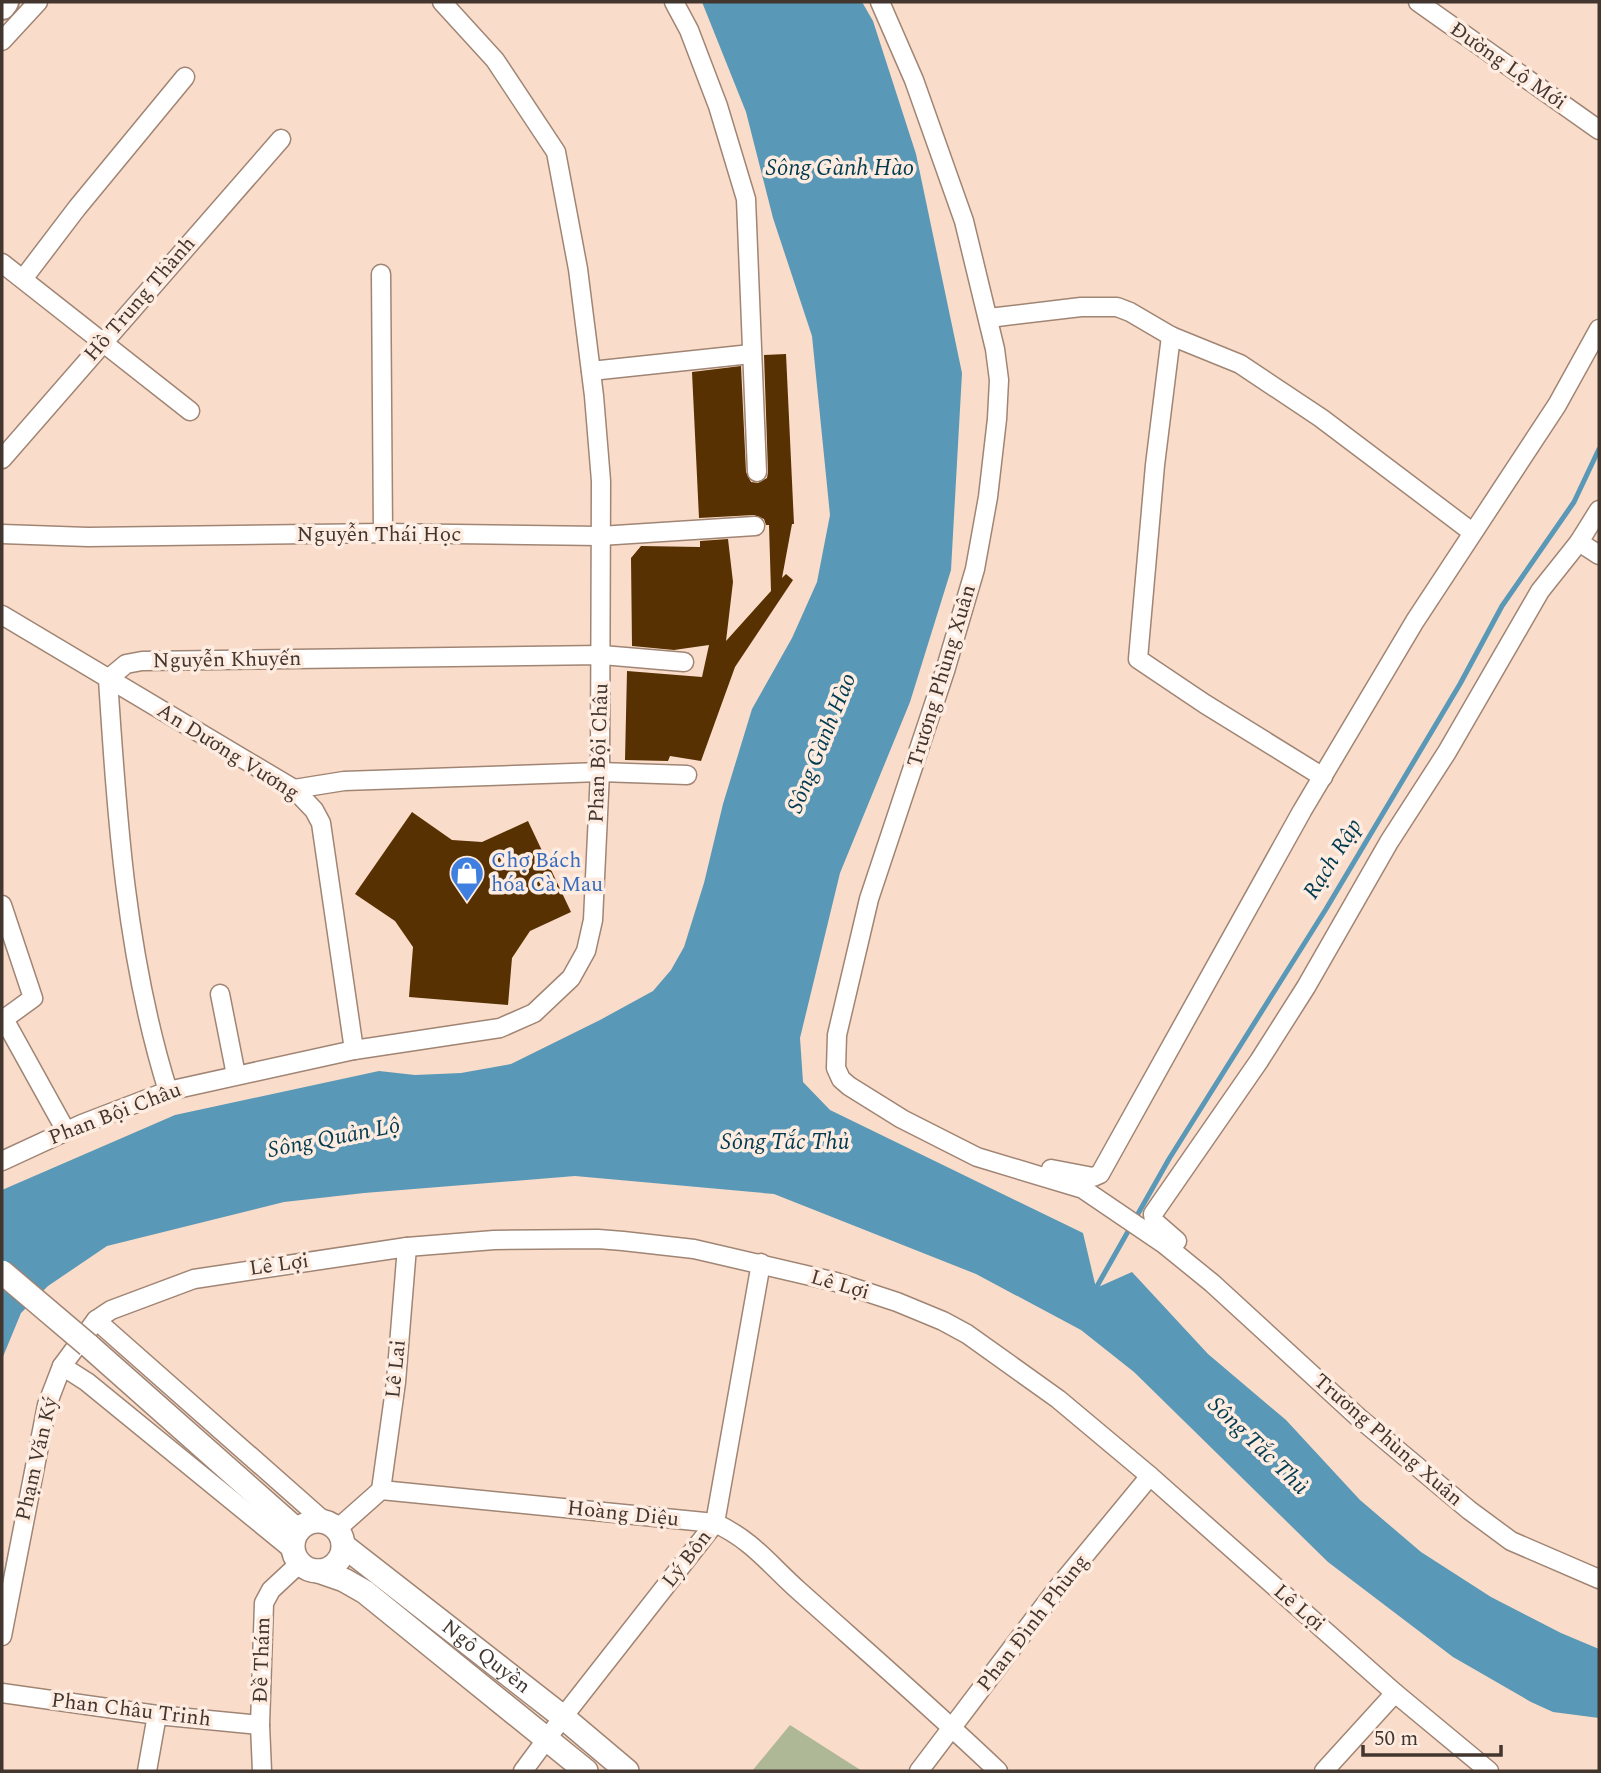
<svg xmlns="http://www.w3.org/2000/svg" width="1601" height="1773" viewBox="0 0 1601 1773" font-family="Spectral,serif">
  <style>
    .green { fill: #aeb896 }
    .water { fill: #5998b6 }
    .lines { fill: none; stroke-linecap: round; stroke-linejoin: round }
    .stream { stroke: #5998b6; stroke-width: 5 }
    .building { fill: #573101 }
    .minor-casing { stroke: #a08574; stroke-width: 21 }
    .major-casing { stroke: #a08574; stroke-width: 26 }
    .highway-casing { stroke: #a08574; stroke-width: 30 }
    .minor { stroke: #fff; stroke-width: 18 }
    .major { stroke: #fff; stroke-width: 23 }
    .highway { stroke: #fff; stroke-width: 26 }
    .major-bridge-casing { stroke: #a08574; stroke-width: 26; stroke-linecap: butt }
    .major-bridge { stroke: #fff; stroke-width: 23 }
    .labels { text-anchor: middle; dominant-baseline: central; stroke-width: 7; stroke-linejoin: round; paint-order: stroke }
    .street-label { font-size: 21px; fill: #42362f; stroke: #feece1 }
    .shop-label { font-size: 21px; fill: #366cbe; stroke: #feece1; text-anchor: start }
    .water-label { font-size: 23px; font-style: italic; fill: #003b50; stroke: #feece1 }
  </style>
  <rect width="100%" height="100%" fill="#fadcca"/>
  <polygon class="green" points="790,1725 862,1771 752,1771"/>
  <polygon class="water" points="702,2 862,2 873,21 916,154 962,373 951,570 910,702 840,873 800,1038 803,1082 830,1110 1083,1233 1096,1288 1132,1272 1208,1354 1286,1420 1360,1500 1421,1552 1491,1597 1561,1633 1599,1649 1599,1718 1553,1712 1531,1702 1453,1657 1328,1562 1134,1372 1081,1330 976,1274 774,1194 575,1176 364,1193 284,1202 107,1246 48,1286 21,1313 2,1359 2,1190 175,1115 379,1071 415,1075 461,1073 511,1064 600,1020 653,991 671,970 684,947 704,883 723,804 752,709 792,638 817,582 830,515 812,336 773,218 746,112"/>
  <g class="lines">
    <polyline class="stream" points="1096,1288 1169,1159 1326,909 1460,684 1502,606 1574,502 1599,449"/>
  </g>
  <g class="building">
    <polygon points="786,354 794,524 792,524 782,578 786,574 793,580 735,667 701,761 670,756 668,761 625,760 627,671 702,677 709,645 674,650 632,646 631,558 641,546 700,547 700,541 728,539 733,582 726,641 771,591 769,525 766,525 764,519 754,515 699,518 692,372 741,366 746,472 751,482 758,483 767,478 768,472 764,355"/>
    <polygon points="412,812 452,840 482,842 528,821 571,912 530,931 512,958 508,1005 409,997 413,947 395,921 355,894"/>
  </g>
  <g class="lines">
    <g class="minor-casing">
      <g id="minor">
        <polyline points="674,2 689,30 718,106 746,199 757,472"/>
        <polyline points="880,2 914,80 964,221 995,349 999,380 997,419 988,497 975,569 945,671 869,899 837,1035 836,1068 841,1079 849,1086 902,1119 977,1157 1083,1189 1164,1244 1212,1283 1358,1417 1469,1510 1511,1541 1599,1579"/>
        <polyline points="1418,2 1599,130"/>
        <polyline points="2,41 38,2"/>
        <polyline points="2,263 190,411"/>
        <polyline points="381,274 383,533"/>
        <polyline points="23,279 77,208 185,77"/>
        <polyline points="989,318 1081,307 1117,307 1130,312 1171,336 1240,364 1321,418 1472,532"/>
        <polyline points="1171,336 1155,465 1138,659 1205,704 1323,777"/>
        <polyline points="591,371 751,354"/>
        <polyline points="2,459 281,139"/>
        <polyline points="2,534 88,537 383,533 600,536 755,526"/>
        <polyline points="1579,542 1599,555"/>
        <polyline points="2,615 294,789 314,810 321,823 354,1050"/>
        <polyline points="108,679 126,664 142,661 602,655 684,662"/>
        <path d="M 108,679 C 117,818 126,957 168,1091"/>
        <polyline points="294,789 344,781 600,772 687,775"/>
        <polyline points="2,905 33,998 4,1019 66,1131"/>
        <polyline points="220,994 236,1075"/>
        <polyline points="2,1161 82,1124 168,1091 354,1050 500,1028 534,1013 571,978 586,951 593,920 600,772 601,481 594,396 578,269 556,152 495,60 442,2"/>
        <polyline points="1051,1169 1093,1177 1100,1174 1302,811 1415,621 1557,405 1599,329"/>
        <polyline points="1177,1241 1154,1221 1153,1214 1259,1061 1306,987 1389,842 1447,752 1540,591 1579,542 1599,510"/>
        <polyline points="96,1320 325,1522"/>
        <polyline points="62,1366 87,1382 294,1551"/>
        <polyline points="381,1490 396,1382 407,1247"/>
        <path d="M 337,1529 L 381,1490 L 715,1523 C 752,1540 769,1564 798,1590 C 865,1650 933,1709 998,1771"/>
        <polyline points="2,1636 47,1405 62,1366 96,1320 111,1310 194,1279 407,1247 494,1240 598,1239 623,1241 694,1249 836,1282 897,1302 943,1321 967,1334 1058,1399 1150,1476 1395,1693 1489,1771"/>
        <polyline points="2,1693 157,1715 260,1725"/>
        <polyline points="147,1771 157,1715"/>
        <polyline points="262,1771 260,1725 264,1603 271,1590 300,1563"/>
        <polyline points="523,1771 563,1717 715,1523 761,1263"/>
        <polyline points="919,1771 1056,1590 1150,1476"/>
        <polyline points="1324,1771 1395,1693"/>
      </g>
    </g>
    <g class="major-casing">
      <g id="major">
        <polyline points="88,1345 298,1531"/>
        <circle cx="318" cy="1546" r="25"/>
        <path id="s1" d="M 344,1546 L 563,1717 L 627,1771"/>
        <polyline points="318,1571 344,1580 365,1592 586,1771"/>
      </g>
    </g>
    <g class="highway-casing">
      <polyline id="highway" points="2,6 5,2"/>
    </g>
    <use href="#minor" class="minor"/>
    <use href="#major" class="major"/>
    <use href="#highway" class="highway"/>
    <g class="major-bridge-casing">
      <polyline id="major-bridge" points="2,1272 88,1345"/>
    </g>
    <use href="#major-bridge" class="major-bridge"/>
  </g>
  <defs>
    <g id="shop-pin" transform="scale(1.75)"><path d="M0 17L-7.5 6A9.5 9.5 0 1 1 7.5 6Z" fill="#3f7fe0" stroke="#feece1"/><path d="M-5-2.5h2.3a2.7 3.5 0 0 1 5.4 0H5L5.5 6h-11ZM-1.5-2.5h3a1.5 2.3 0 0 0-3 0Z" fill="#fff"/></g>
  </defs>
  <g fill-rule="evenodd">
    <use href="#shop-pin" x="467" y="873"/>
  </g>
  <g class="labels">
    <g class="street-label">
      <text transform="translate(1508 66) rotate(35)">Đường Lộ Mới</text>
      <text transform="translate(140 299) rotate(-49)">Hồ Trung Thành</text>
      <text x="379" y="535">Nguyễn Thái Học</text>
      <text transform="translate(227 660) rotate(-1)">Nguyễn Khuyến</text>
      <text transform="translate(942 676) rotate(-73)">Trương Phùng Xuân</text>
      <text transform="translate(228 752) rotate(32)">An Dương Vương</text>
      <text transform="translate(599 753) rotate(-88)">Phan Bội Châu</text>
      <text transform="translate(115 1114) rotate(-21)">Phan Bội Châu</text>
      <text transform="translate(279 1265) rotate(-8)">Lê Lợi</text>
      <text transform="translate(840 1285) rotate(16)">Lê Lợi</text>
      <text transform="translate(396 1369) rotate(-84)">Lê Lai</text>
      <text transform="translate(1388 1440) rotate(41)">Trương Phùng Xuân</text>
      <text transform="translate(37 1459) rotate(-77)">Phạm Văn Ký</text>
      <text transform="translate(623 1514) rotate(6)">Hoàng Diệu</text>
      <text transform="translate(687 1559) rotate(-52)">Lý Bôn</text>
      <text transform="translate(1299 1608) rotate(41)">Lê Lợi</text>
      <text transform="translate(1033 1623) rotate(-52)">Phan Đình Phùng</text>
      <text stroke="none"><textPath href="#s1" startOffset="180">Ngô Quyền</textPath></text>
      <text transform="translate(262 1660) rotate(-88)">Đề Thám</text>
      <text transform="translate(131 1710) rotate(7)">Phan Châu Trinh</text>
    </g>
    <g class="shop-label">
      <text x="491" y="861">Chợ Bách<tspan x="491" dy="24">hóa Cà Mau</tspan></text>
    </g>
    <g class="water-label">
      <text x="840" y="168">Sông Gành Hào</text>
      <text transform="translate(822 743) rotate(-68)">Sông Gành Hào</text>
      <text transform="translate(1333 859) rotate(-58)">Rạch Rập</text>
      <text transform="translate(334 1138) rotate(-11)">Sông Quản Lộ</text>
      <text x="785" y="1142">Sông Tắc Thủ</text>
      <text transform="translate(1258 1446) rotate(44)">Sông Tắc Thủ</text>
    </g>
  </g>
  <rect width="1601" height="1773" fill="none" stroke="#42362f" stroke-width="7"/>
  <path d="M1363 1745v10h138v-10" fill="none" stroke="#42362f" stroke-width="3.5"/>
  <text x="1374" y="1745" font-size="21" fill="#42362f" stroke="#feece1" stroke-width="5" paint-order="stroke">50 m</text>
</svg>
